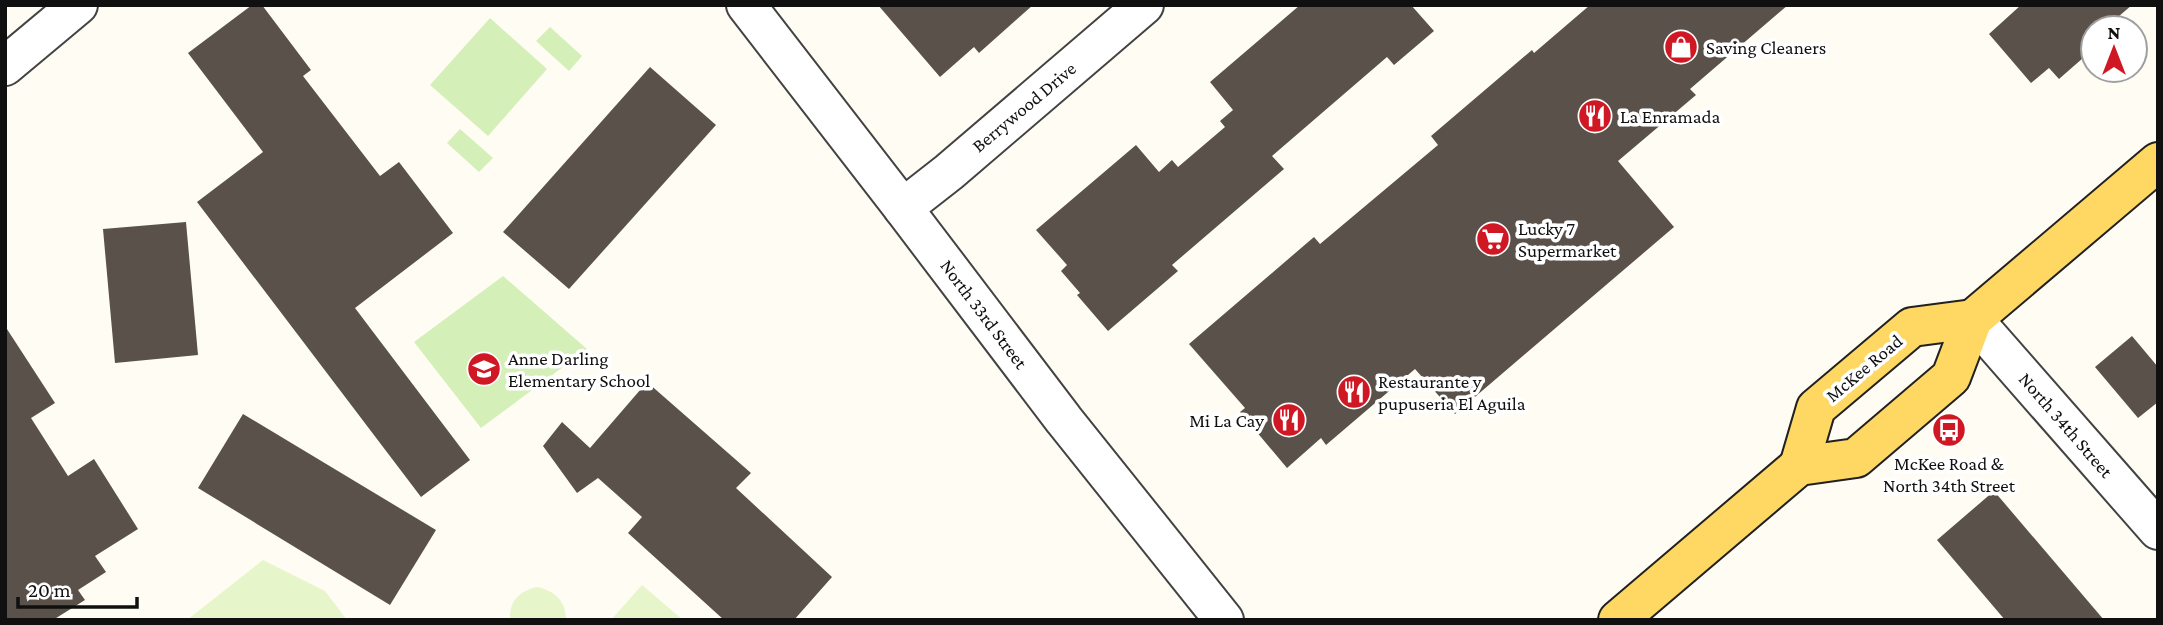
<svg xmlns="http://www.w3.org/2000/svg" width="2163" height="625" viewBox="0 0 2163 625" font-family="'Crimson Pro',serif">
  <style>
    .green { fill: #d5efb8 }
    .pitch { fill: #e7f5cb }
    .building { fill: #5a514b }
    .lines { fill: none; stroke-linecap: round; stroke-linejoin: round }
    .street-casing { stroke: #434343; stroke-width: 42 }
    .primary-casing { stroke: #212121; stroke-width: 42 }
    .street { stroke: #fff; stroke-width: 38 }
    .primary { stroke: #ffd763; stroke-width: 38 }
    .labels { text-anchor: middle; dominant-baseline: central; stroke-width: 7; stroke-linejoin: round; paint-order: stroke }
    .poi-label { font-size: 19px; fill: #101010; stroke: #fff; text-anchor: start }
    .street-label { font-size: 19px; fill: #101010; stroke: #fff }
  </style>
  <rect width="100%" height="100%" fill="#fffdf3"/>
  <g class="green">
    <polygon points="490,18 547,69 488,136 430,85"/>
    <polygon points="550,27 582,56 569,71 536,41"/>
    <polygon points="460,129 493,158 479,172 447,143"/>
    <polygon points="503,276 587,349 481,428 414,342"/>
  </g>
  <g class="pitch">
    <polygon points="263,560 325,591 347,620 187,620"/>
    <polygon points="642,585 683,620 611,620"/>
    <path d="M 537,587 C 555,591 566,601 566,620 L 510,620 C 509,601 519,591 537,587 Z"/>
  </g>
  <g class="building">
    <polygon points="252,5 262,5 311,70 303,76 380,176 399,162 453,233 355,308 470,460 421,497 197,202 263,152 188,53"/>
    <polygon points="878,5 1033,5 979,53 974,47 940,77"/>
    <polygon points="1300,5 1411,5 1434,31 1394,65 1387,57 1272,156 1284,169 1172,265 1178,271 1108,331 1077,295 1080,293 1061,271 1067,265 1036,230 1136,145 1159,172 1172,160 1178,167 1225,127 1220,121 1233,110 1210,82"/>
    <polygon points="1590,5 1788,5 1690,89 1696,95 1618,161 1674,227 1455,414 1415,369 1326,445 1321,438 1287,468 1240,412 1245,408 1189,344 1314,237 1320,244 1438,145 1431,136 1532,50 1534,53"/>
    <polygon points="2021,5 2132,5 2105,28 2093,28 2093,38 2086,45 2091,51 2059,79 2049,68 2031,83 1989,34"/>
    <polygon points="650,67 716,125 569,289 503,232"/>
    <polygon points="186,222 198,355 115,363 103,229"/>
    <polygon points="5,326 55,403 31,418 68,476 94,459 138,529 95,556 106,572 78,590 85,600 53,620 5,620"/>
    <polygon points="2132,336 2158,367 2158,402 2138,418 2095,367"/>
    <polygon points="647,382 751,473 736,488 832,577 794,620 724,620 628,533 642,517 598,478 577,493 543,446 562,422 590,448"/>
    <polygon points="243,414 436,530 390,605 198,488"/>
    <polygon points="1994,491 2104,620 2005,620 1937,540"/>
  </g>
  <g class="lines">
    <g class="street-casing">
      <g id="street">
        <polyline points="746,5 903,208 1064,420 1224,620"/>
        <polyline points="5,66 78,5"/>
        <polyline points="903,208 949,172 1144,5"/>
        <polyline points="1973,319 2158,530"/>
      </g>
    </g>
    <g class="primary-casing">
      <g id="primary">
        <polyline points="1799,466 1816,408 1912,327 1973,319"/>
        <polyline points="1618,620 1799,466 1856,458 1951,377 1973,319 2158,162"/>
      </g>
    </g>
    <use href="#street" class="street"/>
    <use href="#primary" class="primary"/>
  </g>
  <defs>
    <g id="shop-disc" transform="scale(1.75)"><circle r="9.5" fill="#d01824" stroke="#fff"/><path d="M-5-2.5h2.3a2.7 3.5 0 0 1 5.4 0H5L5.5 6h-11ZM-1.5-2.5h3a1.5 2.3 0 0 0-3 0Z" fill="#fff"/></g>
    <g id="restaurant-disc" transform="scale(1.75)"><circle r="9.5" fill="#d01824" stroke="#fff"/><path d="M-5-6h1v4h1v-4h1v4h1v-4h1v5L-1.5 .5V6h-2V.5L-5-1ZM5-6V6H3V1.5H1.5Q1.5-4 5-6Z" fill="#fff"/></g>
    <g id="supermarket-disc" transform="scale(1.75)"><circle r="9.5" fill="#d01824" stroke="#fff"/><path d="M-6-5.5h2.5l.6 2H6L4.5 2H-2.5L-4.4-4H-6ZM-1.5 3.2a1.3 1.3 0 1 0 .1 0ZM3 3.2a1.3 1.3 0 1 0 .1 0Z" fill="#fff"/></g>
    <g id="school-disc" transform="scale(1.75)"><circle r="9.5" fill="#d01824" stroke="#fff"/><path d="M0-5L7-2L0 1L-7-2ZM-4 1L0 2.5L4 1V4Q0 6-4 4Z" fill="#fff"/></g>
    <g id="bus-disc" transform="scale(1.75)"><circle r="9.5" fill="#d01824" stroke="#fff"/><path d="M-5-6H5V4H4V6H2V4H-2V6H-4V4H-5ZM-3.5-4V0h7V-4ZM-3.5 1.2v1.5H-2V1.2ZM2 1.2v1.5H3.5V1.2Z" fill="#fff"/></g>
  </defs>
  <g fill-rule="evenodd">
    <use href="#shop-disc" x="1681" y="47"/>
    <use href="#restaurant-disc" x="1595" y="116"/>
    <use href="#supermarket-disc" x="1493" y="239"/>
    <use href="#school-disc" x="484" y="369"/>
    <use href="#restaurant-disc" x="1354" y="392"/>
    <use href="#restaurant-disc" x="1289" y="420"/>
    <use href="#bus-disc" x="1949" y="430"/>
  </g>
  <g class="labels">
    <g class="poi-label">
      <text x="1706" y="47">Saving Cleaners</text>
      <text x="1620" y="116">La Enramada</text>
      <text x="1518" y="228">Lucky 7<tspan x="1518" dy="22">Supermarket</tspan></text>
      <text x="508" y="358">Anne Darling<tspan x="508" dy="22">Elementary School</tspan></text>
      <text x="1378" y="381">Restaurante y<tspan x="1378" dy="22">pupuseria El Aguila</tspan></text>
      <text x="1264" y="420" text-anchor="end">Mi La Cay</text>
      <text x="1949" y="463" text-anchor="middle">McKee Road &amp;<tspan x="1949" dy="22">North 34th Street</tspan></text>
    </g>
    <g class="street-label">
      <text transform="translate(1024 107) rotate(-40)">Berrywood Drive</text>
      <text transform="translate(984 314) rotate(53)">North 33rd Street</text>
      <text transform="translate(1864 368) rotate(-40)">McKee Road</text>
      <text transform="translate(2066 425) rotate(49)">North 34th Street</text>
    </g>
  </g>
  <rect width="2163" height="625" fill="none" stroke="#101010" stroke-width="14"/>
  <g transform="translate(2114 49)"><circle r="33" fill="#ffffff" stroke="#9f9f9f" stroke-width="2"/>
  <path d="M0-5L12 26L0 18L-12 26Z" fill="#d01824"/>
  <text y="-10" font-size="19" font-weight="bold" text-anchor="middle" fill="#101010">N</text>
  </g>
  <path d="M18 597v10h119v-10" fill="none" stroke="#101010" stroke-width="3.5"/>
  <text x="28" y="597" font-size="21" fill="#101010" stroke="#ffffff" stroke-width="5" paint-order="stroke">20 m</text>
</svg>
